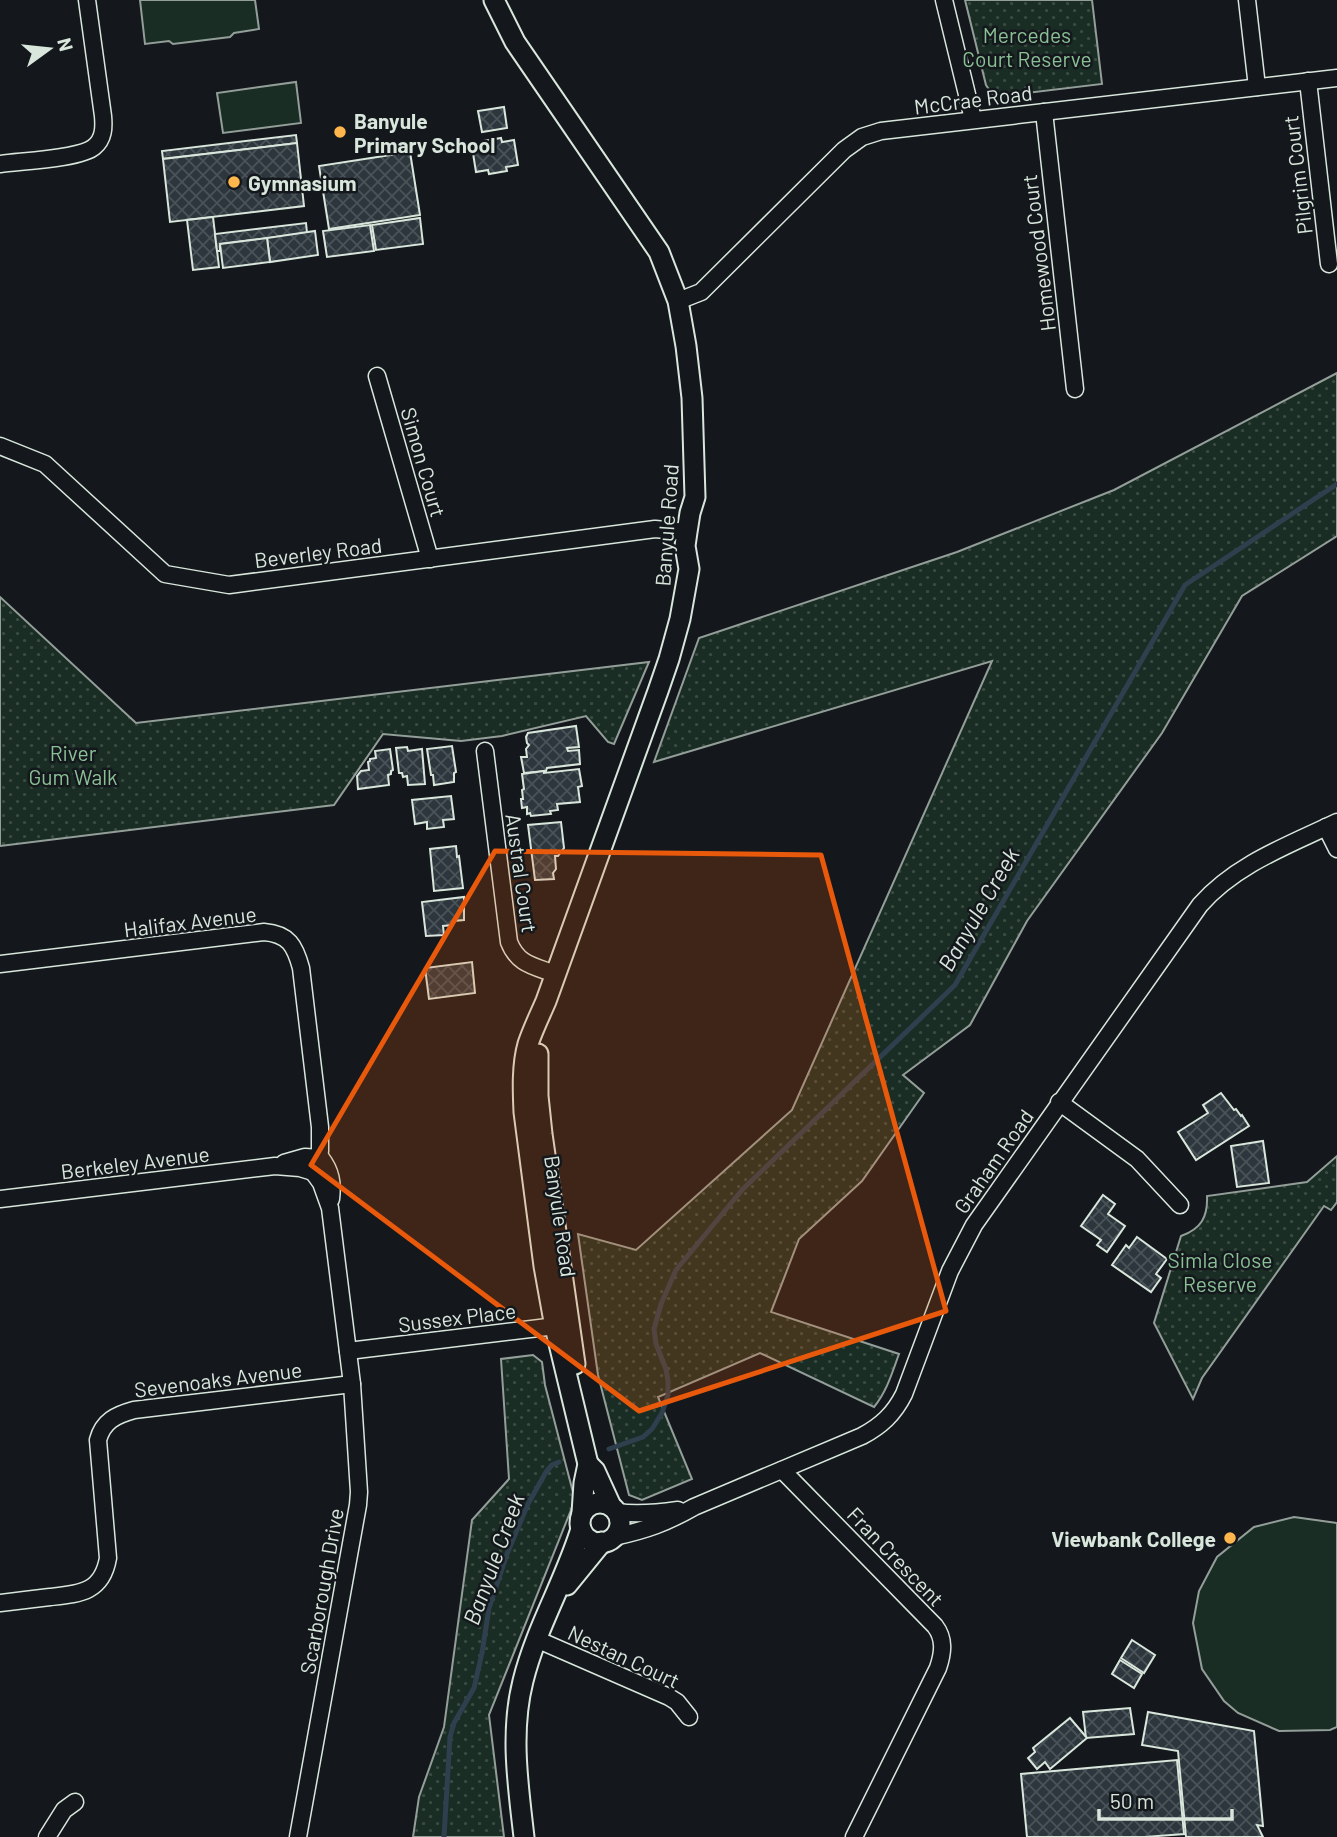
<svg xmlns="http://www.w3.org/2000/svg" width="1337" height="1837" viewBox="0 0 1337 1837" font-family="Barlow,sans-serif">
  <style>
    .park { fill: url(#park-dots); stroke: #939e99; stroke-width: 2 }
    .garden { fill: #1a2d24; stroke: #939e99; stroke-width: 2 }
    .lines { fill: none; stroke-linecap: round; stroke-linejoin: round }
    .stream { stroke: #2f3f4d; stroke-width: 5 }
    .building { fill: url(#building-cross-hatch); stroke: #d8e6dc; stroke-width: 2 }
    .minor-casing { stroke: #d8e6dc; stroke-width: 19 }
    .tertiary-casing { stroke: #d8e6dc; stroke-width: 23 }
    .minor { stroke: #14181c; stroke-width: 16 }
    .tertiary { stroke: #14181c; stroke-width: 19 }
    .marked { fill: #e8590c; fill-opacity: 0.2; stroke: #e8590c; stroke-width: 5; stroke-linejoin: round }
    .poi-dot { fill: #ffb74d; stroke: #14181c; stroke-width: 2.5 }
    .labels { text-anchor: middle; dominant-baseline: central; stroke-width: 5; stroke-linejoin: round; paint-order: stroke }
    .park-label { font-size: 21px; fill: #8ac095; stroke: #14181c }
    .street-label { font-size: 21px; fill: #d8e6dc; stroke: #14181c }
    .poi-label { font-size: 21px; font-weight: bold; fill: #d8e6dc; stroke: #14181c; text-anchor: start }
    .water-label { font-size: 23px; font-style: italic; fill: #d8e6dc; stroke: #14181c }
  </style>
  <defs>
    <pattern id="park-dots" width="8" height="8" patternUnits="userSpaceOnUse" patternTransform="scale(1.75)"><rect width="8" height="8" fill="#1a2d24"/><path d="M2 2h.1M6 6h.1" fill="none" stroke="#3b4b43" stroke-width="1.8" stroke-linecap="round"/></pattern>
    <pattern id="building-cross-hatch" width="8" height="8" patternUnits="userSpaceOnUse" patternTransform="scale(1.75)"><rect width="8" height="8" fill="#2c363c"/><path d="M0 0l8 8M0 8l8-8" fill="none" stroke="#4a5358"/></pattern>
  </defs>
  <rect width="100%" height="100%" fill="#14181c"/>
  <g class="park">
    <polygon points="965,0 1092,0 1102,84 994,97 986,85"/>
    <path d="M 1337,373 L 1337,536 L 1242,596 L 1162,733 L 1027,921 L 970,1025 L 903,1075 L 924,1093 L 862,1181 L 799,1239 L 771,1312 L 899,1354 C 892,1373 887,1391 874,1407 L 760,1353 L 658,1397 L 692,1479 L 642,1500 L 629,1495 L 598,1375 L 578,1234 L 636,1250 L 792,1110 L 992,661 L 654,762 L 699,638 L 957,552 L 1114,490 Z"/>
    <polygon points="0,597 136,723 649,662 614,744 608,742 586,716 502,736 461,741 383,734 334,805 0,846"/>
    <path d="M 1337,1156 L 1337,1202 L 1331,1210 L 1324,1206 L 1202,1378 L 1193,1399 L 1154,1323 L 1181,1236 C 1201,1229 1208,1217 1207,1196 L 1307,1182 Z"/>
    <polygon points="533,1355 542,1362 545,1385 575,1500 489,1715 504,1837 413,1837 419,1797 444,1727 472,1520 509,1479 501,1359"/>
  </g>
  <g class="garden">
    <polygon points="140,0 255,0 259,29 234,33 230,37 173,44 169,41 145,44"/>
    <polygon points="296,82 301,123 223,133 217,93"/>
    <polygon points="1294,1517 1337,1523 1337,1727 1330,1730 1279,1731 1238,1713 1224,1701 1202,1669 1193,1623 1199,1591 1217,1557 1254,1527"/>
  </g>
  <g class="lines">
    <g class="stream">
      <polyline points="609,1449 643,1437 652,1429 662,1413 668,1395 668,1381 666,1369 656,1344 654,1329 661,1304 676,1270 742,1190 955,985 1185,585 1337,484"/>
      <polyline points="444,1837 450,1737 454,1723 474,1688 482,1653 489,1608 507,1554 528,1504 546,1472 552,1465 559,1462"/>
    </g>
  </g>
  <g class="building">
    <polygon points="504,107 507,128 482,132 478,111"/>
    <polygon points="296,135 297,143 163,159 162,151"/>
    <polygon points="501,138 502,142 514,140 518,165 506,167 507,171 489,174 488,170 476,172 472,147 484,145 483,141"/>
    <polygon points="297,143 304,206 170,222 163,159"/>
    <polygon points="410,152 420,215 329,229 319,166"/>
    <polygon points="213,217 219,267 193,270 187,220"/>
    <polygon points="420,218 423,244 376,250 372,225"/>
    <polygon points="306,223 307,233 220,244 220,251 217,251 215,234"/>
    <polygon points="370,225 374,251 327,257 323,231"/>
    <polygon points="315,231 318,255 270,262 267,238"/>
    <polygon points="267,238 270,262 223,268 220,244"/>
    <polygon points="576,726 579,747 567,748 568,751 579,750 580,764 547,768 546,771 524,773 521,757 527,757 526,749 529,745 527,743 526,737 528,733"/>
    <polygon points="452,746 456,772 454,773 454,782 434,785 433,775 431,775 427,749"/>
    <polygon points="407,747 408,751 422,749 425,784 408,785 407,776 403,777 402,773 399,773 396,748"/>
    <polygon points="390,749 393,770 391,771 391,774 388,775 389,785 358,789 357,776 361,771 369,770 368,762 370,761 370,759 376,758 375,751"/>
    <polygon points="579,769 582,786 578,787 580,802 557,804 558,810 550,811 551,814 531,816 530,813 527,814 527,807 522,808 521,799 523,799 522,790 524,789 522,774 544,771 544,773"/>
    <polygon points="451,796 454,819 443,820 444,827 427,829 427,822 415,824 412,800"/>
    <polygon points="561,822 564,848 558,856 555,856 556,869 553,873 554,879 535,880 528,825"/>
    <polygon points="456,846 457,857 459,856 463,888 434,891 430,849"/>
    <polygon points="464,897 464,920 453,921 453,925 443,926 444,935 426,936 422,902"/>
    <polygon points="472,962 475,993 429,999 425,968"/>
    <polygon points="1221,1093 1234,1110 1236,1109 1241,1116 1242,1115 1249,1126 1196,1160 1178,1132 1208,1113 1203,1105"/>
    <polygon points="1263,1141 1269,1183 1237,1187 1231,1146"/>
    <polygon points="1103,1195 1115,1204 1108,1214 1125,1226 1107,1252 1097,1245 1101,1240 1081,1226"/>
    <polygon points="1137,1237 1167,1259 1156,1274 1161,1278 1151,1292 1112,1265 1126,1245 1129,1248"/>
    <polygon points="1132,1640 1155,1655 1144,1673 1121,1658"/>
    <polygon points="1120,1660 1142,1674 1134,1688 1112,1674"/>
    <polygon points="1130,1708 1134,1734 1086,1738 1083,1712"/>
    <polygon points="1148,1712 1254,1731 1263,1826 1257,1825 1263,1837 1186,1837 1178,1751 1142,1745"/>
    <polygon points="1070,1718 1087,1738 1050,1769 1045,1762 1037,1769 1028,1758 1035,1752 1033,1748"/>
    <polygon points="1177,1760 1184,1834 1145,1837 1027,1837 1021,1774"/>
  </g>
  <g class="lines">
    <g class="minor-casing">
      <g id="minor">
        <polyline points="944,0 973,119"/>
        <polyline points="1247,0 1257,87"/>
        <polyline points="1308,81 1329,264"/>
        <polyline points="1044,112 1075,389"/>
        <path d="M 0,164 C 20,161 80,159 94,147 C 104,139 104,127 103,116 L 87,0"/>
        <polyline points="678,301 701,292 844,150 862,137 881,131 1337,78"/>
        <polyline points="377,376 430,559"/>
        <polyline points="0,446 45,464 165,574 229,585 655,529 687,532"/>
        <path d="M 485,751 L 509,942 C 518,965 534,966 555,974"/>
        <polyline points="1326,827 1337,849"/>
        <path d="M 0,964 L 264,932 C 289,934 295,946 301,968 L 320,1127 L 320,1151 L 313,1172"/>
        <polyline points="1059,1102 1137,1159 1180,1205"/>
        <path d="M 284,1163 L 305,1157 L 321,1158 C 331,1171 333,1183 331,1199"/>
        <polyline points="0,1199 275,1166 300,1168 313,1172"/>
        <polyline points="348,1351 564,1325"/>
        <path d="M 782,1470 L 935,1626 C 945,1639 943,1653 938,1668 L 854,1837"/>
        <path d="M 617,1512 C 638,1515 657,1513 678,1510"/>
        <path d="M 614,1537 C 646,1530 666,1523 694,1507 L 862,1436 C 881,1426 894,1414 904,1394 L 950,1271 L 974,1225 L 1200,905 C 1236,864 1289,845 1337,822"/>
        <path d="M 0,1603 C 17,1601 33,1599 50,1597 C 79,1594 102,1593 108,1558 L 98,1440 C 103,1421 116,1415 134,1410 L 352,1384"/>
        <polyline points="536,1639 669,1697 677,1702 689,1717"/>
        <polyline points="47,1837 64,1810 75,1802"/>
        <polyline points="298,1837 358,1505 359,1492 352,1384 330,1208 321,1183 313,1172"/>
      </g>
    </g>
    <g class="tertiary-casing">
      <g id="tertiary">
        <path d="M 494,0 L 515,42 L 659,252 L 678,301 L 686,346 L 692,398 L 695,497 L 690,513 L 687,532 L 685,546 L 689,569 L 680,619 L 669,659 L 658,691 L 546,1001 C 540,1015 533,1029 528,1044 C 522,1065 523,1090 524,1112 L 544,1266 L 555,1327 L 588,1464 L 584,1483 L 582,1513"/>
        <polyline points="538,1054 538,1096 542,1134 575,1364"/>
        <polyline points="588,1464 595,1471 611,1506"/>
        <circle cx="600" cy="1523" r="20"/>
        <polyline points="567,1585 602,1542"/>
        <path d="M 524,1837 C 518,1785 510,1732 523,1681 C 536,1628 565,1581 581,1529"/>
      </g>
    </g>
    <use href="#minor" class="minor"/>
    <use href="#tertiary" class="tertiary"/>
  </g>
  <path class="marked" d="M 495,851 L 821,855 L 946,1311 L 639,1411 L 311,1165 Z"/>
  <g class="poi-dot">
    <circle cx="340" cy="132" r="7"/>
    <circle cx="234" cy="182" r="7"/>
    <circle cx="1230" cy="1538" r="7"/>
  </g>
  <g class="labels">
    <g class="park-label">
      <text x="1027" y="34">Mercedes<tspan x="1027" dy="24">Court Reserve</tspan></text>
      <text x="73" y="752">River<tspan x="73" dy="24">Gum Walk</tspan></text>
      <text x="1220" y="1259">Simla Close<tspan x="1220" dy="24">Reserve</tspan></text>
    </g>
    <g class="street-label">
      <text transform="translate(973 99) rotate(-7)">McCrae Road</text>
      <text transform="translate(1297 175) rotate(-97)">Pilgrim Court</text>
      <text transform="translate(1038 253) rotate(-97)">Homewood Court</text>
      <text transform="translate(424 462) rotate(74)">Simon Court</text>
      <text transform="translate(666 525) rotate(-86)">Banyule Road</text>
      <text transform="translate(318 552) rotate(-7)">Beverley Road</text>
      <text transform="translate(522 873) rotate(82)">Austral Court</text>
      <text transform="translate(190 921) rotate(-7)">Halifax Avenue</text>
      <text transform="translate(993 1161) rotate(-55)">Graham Road</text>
      <text transform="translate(135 1162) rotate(-7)">Berkeley Avenue</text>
      <text transform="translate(561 1216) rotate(82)">Banyule Road</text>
      <text transform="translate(457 1317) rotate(-7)">Sussex Place</text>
      <text transform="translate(218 1379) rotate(-7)">Sevenoaks Avenue</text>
      <text transform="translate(896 1556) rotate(46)">Fran Crescent</text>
      <text transform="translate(321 1591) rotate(-80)">Scarborough Drive</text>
      <text transform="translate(624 1656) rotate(25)">Nestan Court</text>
    </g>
    <g class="poi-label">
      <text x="354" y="120">Banyule<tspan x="354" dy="24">Primary School</tspan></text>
      <text x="248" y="182">Gymnasium</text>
      <text x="1216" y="1538" text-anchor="end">Viewbank College</text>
    </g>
    <g class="water-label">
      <text transform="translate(978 909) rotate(-60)">Banyule Creek</text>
      <text transform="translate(493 1559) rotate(-70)">Banyule Creek</text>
    </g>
  </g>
  <g transform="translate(49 49) rotate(75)" stroke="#14181c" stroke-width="5" paint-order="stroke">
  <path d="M0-5L12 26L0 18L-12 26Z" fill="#d8e6dc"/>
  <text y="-10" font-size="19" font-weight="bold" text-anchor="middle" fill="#d8e6dc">N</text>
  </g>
  <path d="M1099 1809v10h133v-10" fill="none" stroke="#d8e6dc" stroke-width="3.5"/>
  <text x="1110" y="1809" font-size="21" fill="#d8e6dc" stroke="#14181c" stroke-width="5" paint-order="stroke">50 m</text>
</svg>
